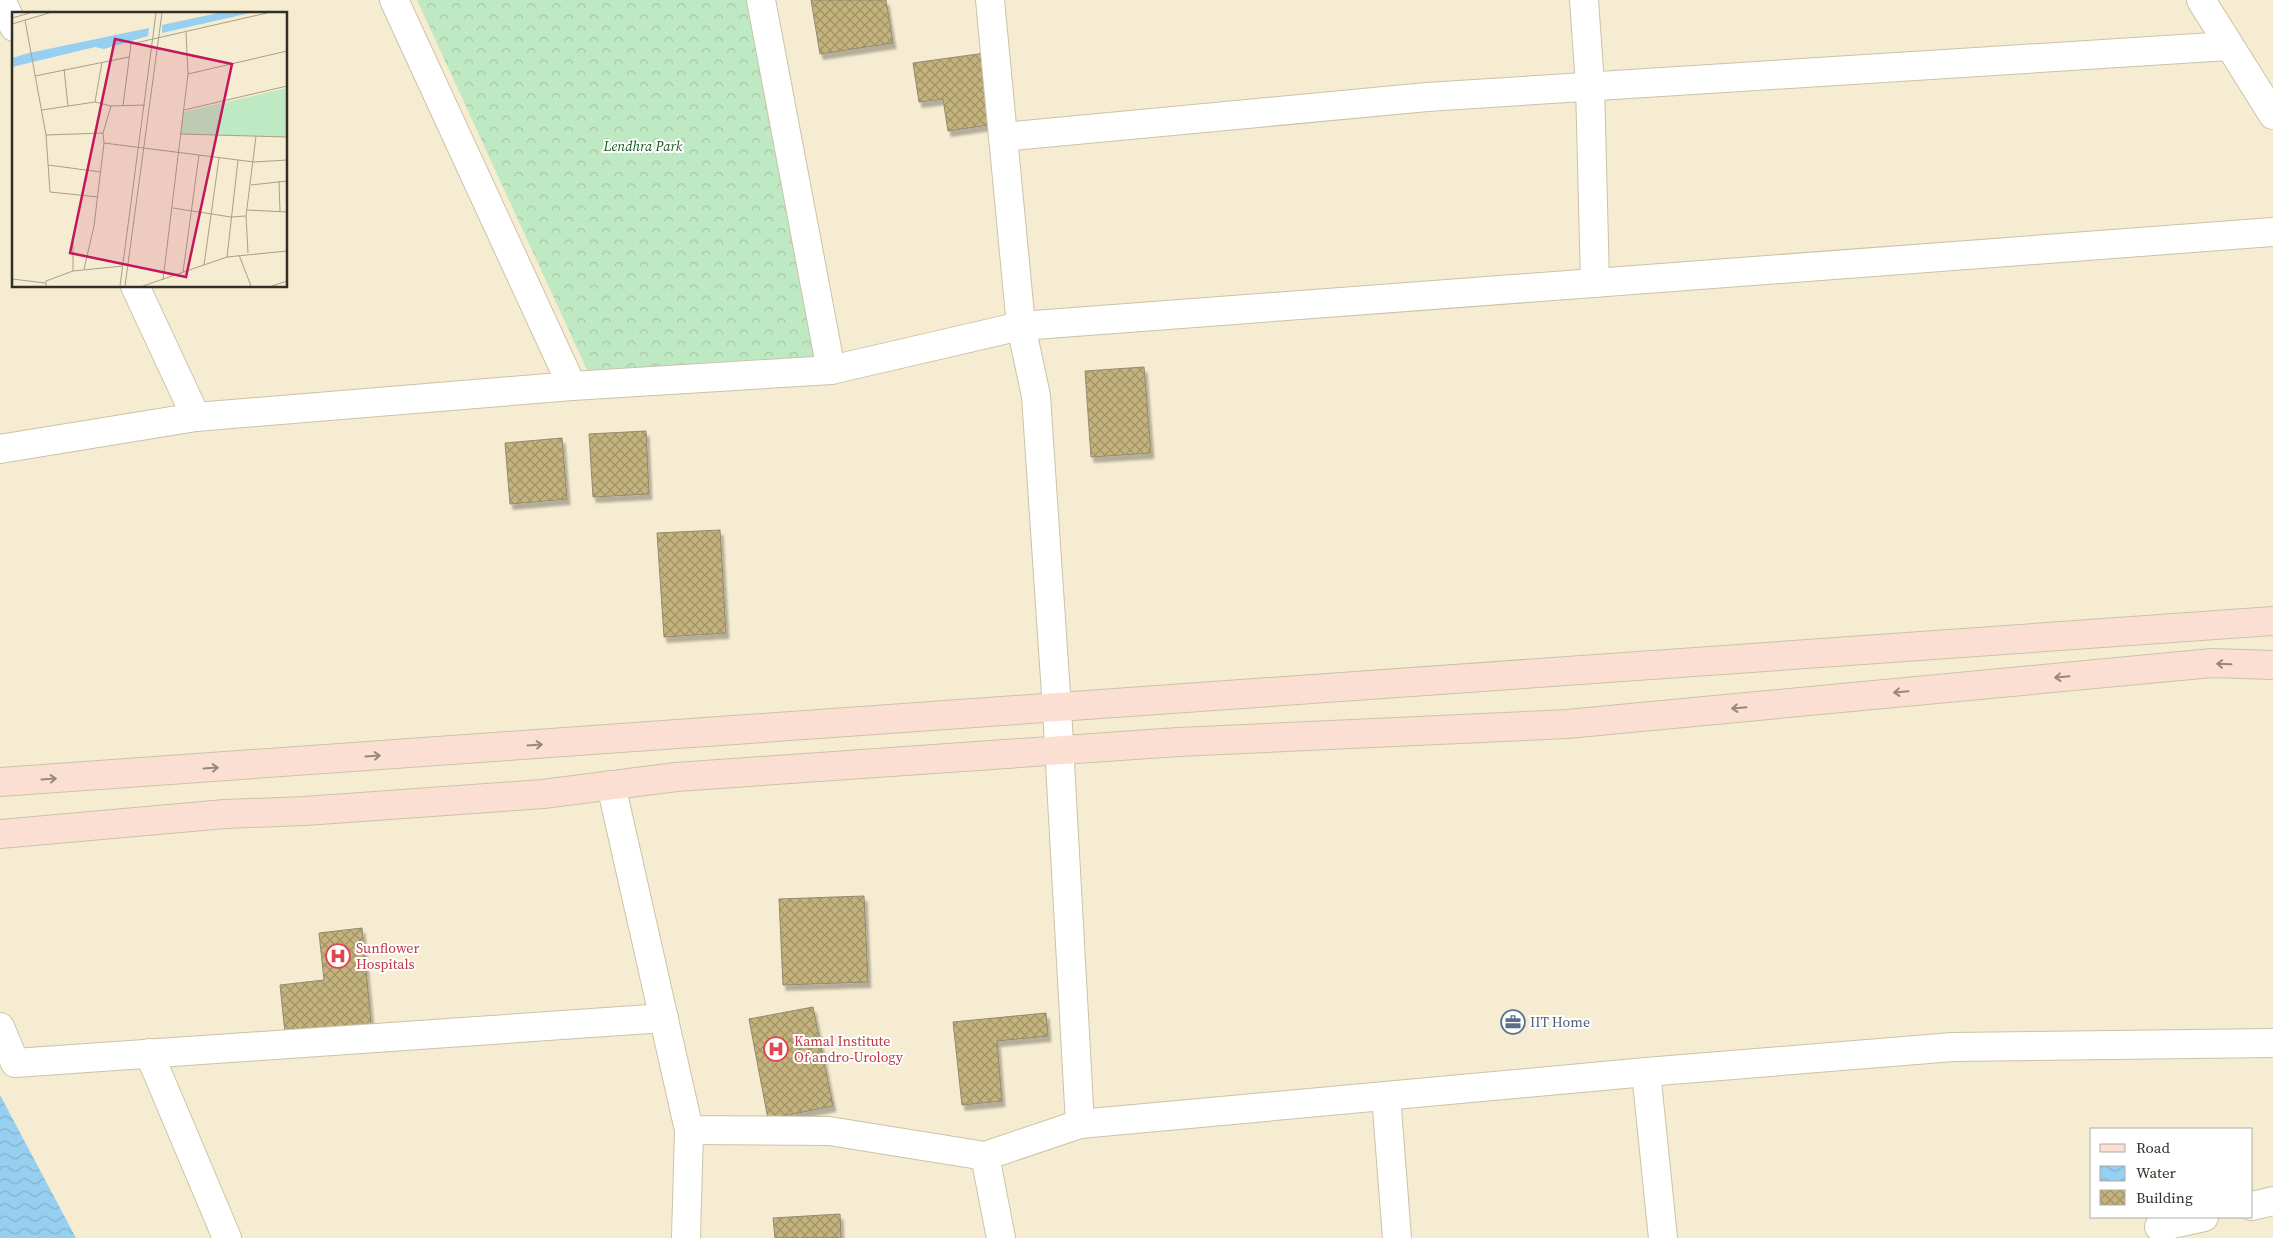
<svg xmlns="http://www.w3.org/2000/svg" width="2273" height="1238" viewBox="0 0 2273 1238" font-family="'Source Serif 4',serif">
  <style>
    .forest { fill: url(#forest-crowns) }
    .water { fill: url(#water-waves) }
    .building { fill: url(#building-cross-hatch); stroke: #928a71; filter: url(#shadow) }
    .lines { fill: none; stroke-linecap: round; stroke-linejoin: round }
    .street-casing { stroke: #cbc3a9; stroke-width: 30 }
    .secondary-casing { stroke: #cbc3a9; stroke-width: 30 }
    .street { stroke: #fff; stroke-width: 28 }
    .secondary { stroke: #fcdfd3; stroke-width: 28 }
    .oneway { stroke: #97877c }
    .labels { text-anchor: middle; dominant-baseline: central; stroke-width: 4; stroke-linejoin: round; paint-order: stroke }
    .park-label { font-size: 14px; font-style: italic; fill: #195825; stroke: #fff }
    .health-label { font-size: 14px; fill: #be3a42; stroke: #fff; text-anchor: start }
    .service-label { font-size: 14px; fill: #4e5e75; stroke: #fff; text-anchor: start }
    .inset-road { fill: none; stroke: #a7a08c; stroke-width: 1 }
    .view { fill: #c2185b; fill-opacity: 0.15; stroke: #c2185b; stroke-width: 2.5 }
    .inset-edge { fill: none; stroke: #322f25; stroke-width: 2.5 }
  </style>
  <defs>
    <pattern id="forest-crowns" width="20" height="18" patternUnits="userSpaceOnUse" patternTransform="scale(1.25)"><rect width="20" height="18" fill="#bfe9c2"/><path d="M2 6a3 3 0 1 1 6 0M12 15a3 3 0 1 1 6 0" fill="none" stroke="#a5c8a7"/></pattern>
    <pattern id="water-waves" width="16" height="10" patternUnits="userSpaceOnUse" patternTransform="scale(1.25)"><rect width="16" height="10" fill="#97cff0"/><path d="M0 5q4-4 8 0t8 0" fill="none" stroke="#83b2ce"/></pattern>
    <pattern id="building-cross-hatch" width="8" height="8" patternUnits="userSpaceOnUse" patternTransform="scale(1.25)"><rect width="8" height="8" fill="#c5b37d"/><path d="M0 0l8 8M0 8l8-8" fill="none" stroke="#a19266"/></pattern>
    <filter id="shadow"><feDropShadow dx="3" dy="5.5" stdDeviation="1" flood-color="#0004"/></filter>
  </defs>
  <rect width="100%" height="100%" fill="#f5ecd1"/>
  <polygon class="forest" points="417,0 761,0 831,370 594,385"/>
  <polygon class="water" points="0,1095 76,1238 0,1238"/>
  <g class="building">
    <polygon points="811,0 886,0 893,43 820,54"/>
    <polygon points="985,53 995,124 948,131 943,99 919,102 913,63"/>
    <polygon points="1144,367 1151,453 1091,457 1085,371"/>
    <polygon points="646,431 649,494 593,497 589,434"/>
    <polygon points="562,438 567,499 510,504 505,443"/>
    <polygon points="720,530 726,633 664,637 657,533"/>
    <polygon points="864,896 868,982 783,985 779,899"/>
    <polygon points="362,928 372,1033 286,1042 280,985 324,980 319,933"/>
    <polygon points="813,1007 833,1106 768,1119 749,1019"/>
    <polygon points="1046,1013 1048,1036 997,1041 1002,1101 962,1105 953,1022"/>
    <polygon points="840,1214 841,1238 775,1238 773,1218"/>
  </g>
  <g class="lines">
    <g class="street-casing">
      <g id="street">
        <polyline points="1,0 14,27"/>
        <polyline points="394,0 572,386"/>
        <polyline points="761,0 831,370"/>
        <polyline points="1584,0 1590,85 1595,283"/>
        <polyline points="2201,0 2273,115"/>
        <polyline points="1003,137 1427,97 2228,46"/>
        <polyline points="135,286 196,417"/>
        <polyline points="0,449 196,417 572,386 831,370 1021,326 2273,232"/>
        <polyline points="611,785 689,1130 829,1131 985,1156 1080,1124 1057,709 1036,396 1021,326 990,0"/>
        <polyline points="0,1027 15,1063 664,1018"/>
        <polyline points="149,1053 227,1238"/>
        <polyline points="1646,1072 1663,1238"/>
        <polyline points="1386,1096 1397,1238"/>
        <polyline points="1080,1124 1646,1072 1953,1047 2273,1043"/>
        <polyline points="985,1156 1001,1238"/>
        <polyline points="2252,1206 2273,1201"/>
        <polyline points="2159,1227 2204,1217"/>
        <polyline points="686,1238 689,1130"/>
      </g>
    </g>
    <g class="secondary-casing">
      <g id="secondary">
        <polyline points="0,782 2273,621"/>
        <polyline points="0,834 225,814 305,811 543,794 676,777 1178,742 1567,724 2212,663 2273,665"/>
      </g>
    </g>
    <use href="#street" class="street"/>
    <use href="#secondary" class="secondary"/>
  </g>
  <defs><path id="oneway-shaft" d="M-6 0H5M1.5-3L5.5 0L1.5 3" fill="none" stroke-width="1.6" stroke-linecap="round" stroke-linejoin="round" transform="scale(1.25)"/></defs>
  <g class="oneway">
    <use href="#oneway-shaft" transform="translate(2224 664) rotate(-178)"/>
    <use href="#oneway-shaft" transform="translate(2062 677) rotate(175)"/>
    <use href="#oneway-shaft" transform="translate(1901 692) rotate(175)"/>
    <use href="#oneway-shaft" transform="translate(1739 708) rotate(175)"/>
    <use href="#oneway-shaft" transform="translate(535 745) rotate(-4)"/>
    <use href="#oneway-shaft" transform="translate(373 756) rotate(-4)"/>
    <use href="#oneway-shaft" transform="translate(211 768) rotate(-4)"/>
    <use href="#oneway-shaft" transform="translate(49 779) rotate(-4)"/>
  </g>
  <defs>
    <g id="hospital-ring" transform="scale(1.25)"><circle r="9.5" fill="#fff" stroke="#e0444e" stroke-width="1.5"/><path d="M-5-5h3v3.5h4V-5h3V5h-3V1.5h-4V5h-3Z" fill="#e0444e"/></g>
    <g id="office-ring" transform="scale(1.25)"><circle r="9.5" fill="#fff" stroke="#5c6f8a" stroke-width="1.5"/><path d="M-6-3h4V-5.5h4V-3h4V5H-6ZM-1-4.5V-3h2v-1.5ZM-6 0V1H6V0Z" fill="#5c6f8a"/></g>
  </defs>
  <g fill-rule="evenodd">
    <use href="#hospital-ring" x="338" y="956"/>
    <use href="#office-ring" x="1513" y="1022"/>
    <use href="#hospital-ring" x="776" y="1049"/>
  </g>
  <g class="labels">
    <g class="park-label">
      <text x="643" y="146">Lendhra Park</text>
    </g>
    <g class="health-label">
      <text x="356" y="948">Sunflower<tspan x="356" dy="16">Hospitals</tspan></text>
      <text x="794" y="1041">Kamal Institute<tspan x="794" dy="16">Of andro-Urology</tspan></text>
    </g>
    <g class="service-label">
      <text x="1530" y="1022">IIT Home</text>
    </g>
  </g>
  <g transform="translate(12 12)">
    <rect width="275" height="275" fill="#f5ecd1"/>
    <path d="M 275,76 L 275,125 L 168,122 L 171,100 Z" fill="#bfe9c2"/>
    <path d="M 206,1 L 238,1 L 150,21 L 150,13 ZM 137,16 L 136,24 L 92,37 L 83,35 L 0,55 L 0,46 L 17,41 Z" fill="#97cff0"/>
    <path class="inset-road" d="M 0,6 L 18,1M 13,8 L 34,123 L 91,121M 0,12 L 37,1M 90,50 L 83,90 L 99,94M 52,57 L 56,94M 176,62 L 275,39M 23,64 L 117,45M 133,93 L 99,94 L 91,121 L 92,131 L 242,150 L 275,148M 111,94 L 119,32 L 255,1M 30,98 L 83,90M 172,98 L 275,74M 168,122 L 275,125M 34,123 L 38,180 L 86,185M 36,153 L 89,160M 267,169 L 268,200M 239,173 L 275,169M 161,196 L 219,205 L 234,204M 235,198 L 275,200M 61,230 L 61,259M 236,241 L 234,204 L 244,124M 227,243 L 239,274M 215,245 L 226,148M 192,253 L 207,146M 72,257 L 82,214 L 92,131M 171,260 L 187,143M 0,267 L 33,271M 151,268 L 176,62 L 174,20M 34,274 L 34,269 L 61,259 L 111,254M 108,274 L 144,1M 113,274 L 150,1M 131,274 L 215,245 L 275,239M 260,274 L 275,269"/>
    <path class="view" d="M 103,27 L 220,52 L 174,265 L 58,241 Z"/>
    <rect width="275" height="275" class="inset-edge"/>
  </g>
  <rect x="2090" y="1128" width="162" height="90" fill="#ffffff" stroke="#adaca8"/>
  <rect x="2100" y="1144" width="25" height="8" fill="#fcdfd3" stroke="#adaca8"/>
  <text x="2136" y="1153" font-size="15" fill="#322f25">Road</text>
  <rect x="2100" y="1166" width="25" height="15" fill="url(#water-waves)" stroke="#adaca8"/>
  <text x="2136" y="1178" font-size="15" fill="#322f25">Water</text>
  <rect x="2100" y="1190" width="25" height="15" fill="url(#building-cross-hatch)" stroke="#adaca8"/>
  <text x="2136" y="1203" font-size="15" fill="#322f25">Building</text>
</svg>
